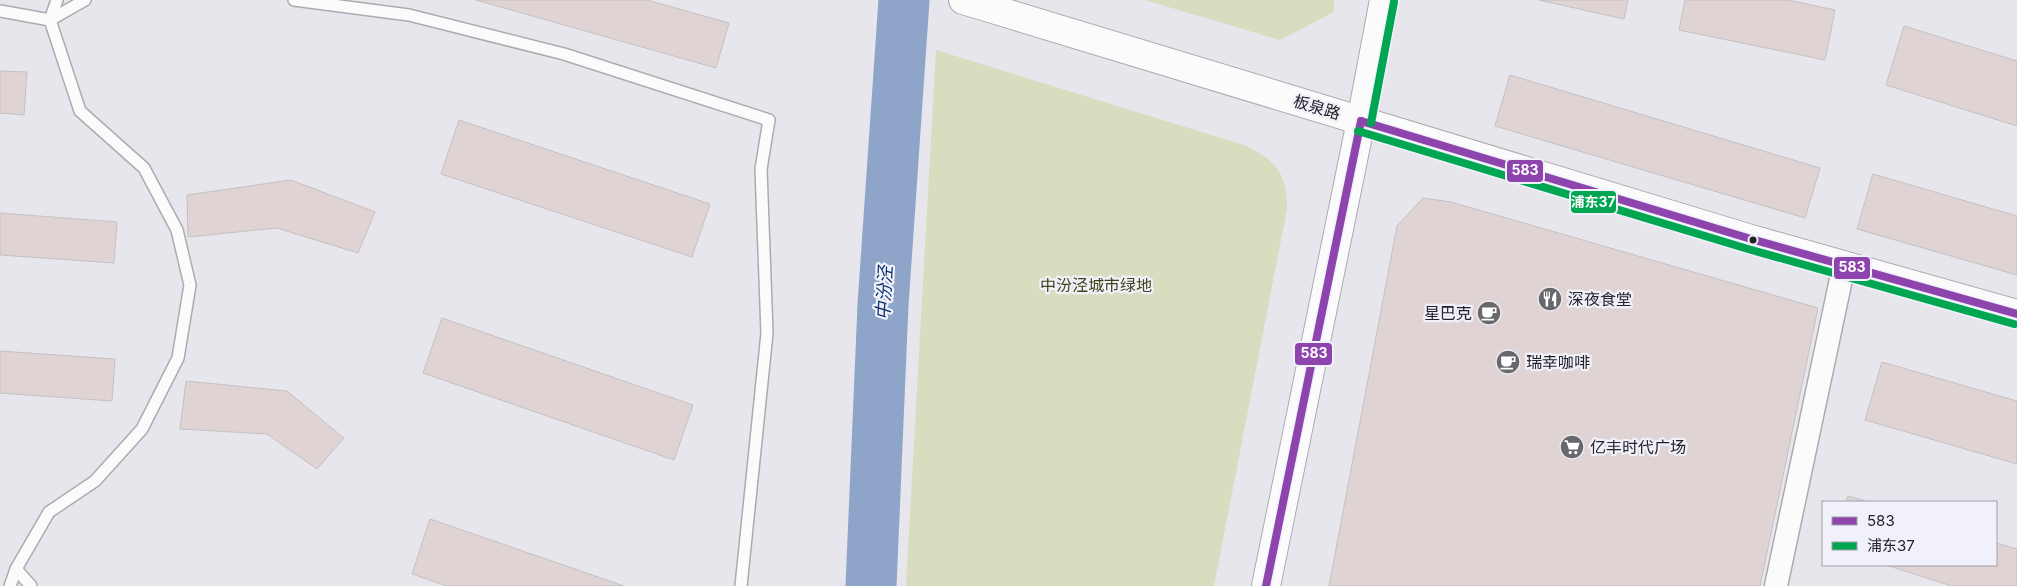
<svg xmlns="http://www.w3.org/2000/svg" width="2017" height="586" viewBox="0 0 2017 586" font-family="Inter,'Noto Sans SC',sans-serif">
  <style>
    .green { fill: #d8ddbf }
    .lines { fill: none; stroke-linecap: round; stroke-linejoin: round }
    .river { stroke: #8ea4c9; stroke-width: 51 }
    .building { fill: #e0d3d3; stroke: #c3c1c3 }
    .lane-casing { stroke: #ababb0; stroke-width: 14 }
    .street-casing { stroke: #ababb0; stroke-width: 25 }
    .secondary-casing { stroke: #ababb0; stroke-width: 30 }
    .lane { stroke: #fbfbfc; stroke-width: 11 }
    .street { stroke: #fbfbfc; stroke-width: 22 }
    .secondary { stroke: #fbfbfc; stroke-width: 28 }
    .bus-1-casing { stroke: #f1f1fc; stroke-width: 11 }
    .bus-2-casing { stroke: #f1f1fc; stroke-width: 11 }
    .bus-1 { stroke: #8e44ad; stroke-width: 8 }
    .bus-2 { stroke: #00a651; stroke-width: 8 }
    .bus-dot { fill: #232327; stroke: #f1f1fc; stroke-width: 2 }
    .labels { text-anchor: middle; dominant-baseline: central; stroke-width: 4.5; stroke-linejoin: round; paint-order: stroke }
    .street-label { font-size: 16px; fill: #232327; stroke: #f1f1fc }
    .park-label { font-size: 16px; fill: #3f4415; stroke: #f1f1fc }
    .poi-label { font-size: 16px; fill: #232327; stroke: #f1f1fc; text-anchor: start }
    .water-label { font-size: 18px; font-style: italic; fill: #0c316e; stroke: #f1f1fc }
    .line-badge { stroke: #f1f1fc; stroke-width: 2 }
    .badge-label { font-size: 14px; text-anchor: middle; font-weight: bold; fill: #fff }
  </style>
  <rect width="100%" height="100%" fill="#e6e6ec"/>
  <g class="green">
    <polygon points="1145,0 1334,0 1334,12 1280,40"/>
    <path d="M 936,50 L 1247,146 C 1277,162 1287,174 1287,209 L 1214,586 L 906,586 Z"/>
  </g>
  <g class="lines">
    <polyline class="river" points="871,586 883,305 904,0"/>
  </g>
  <g class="building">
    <polygon points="476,0 647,0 729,23 716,68"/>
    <polygon points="1539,0 1628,0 1624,19"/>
    <polygon points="1685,0 1788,0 1835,10 1825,60 1679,30"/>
    <polygon points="1904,26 2017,61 2017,126 1886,85"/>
    <polygon points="0,71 27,72 24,115 0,113"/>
    <polygon points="1510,75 1820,168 1805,218 1495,126"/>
    <polygon points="459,120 710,204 692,257 441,174"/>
    <polygon points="1873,174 2017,216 2017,275 1857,229"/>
    <polygon points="291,180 375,212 358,253 277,228 188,237 187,195"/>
    <polygon points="1423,198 1451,202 1818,308 1760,586 1329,586 1397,226"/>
    <polygon points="0,213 117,222 114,263 0,255"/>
    <polygon points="442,318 693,405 674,460 423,373"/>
    <polygon points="0,351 115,359 112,401 0,393"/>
    <polygon points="1882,362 2017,401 2017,464 1865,420"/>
    <polygon points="186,381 287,391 344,438 317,469 267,434 180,429"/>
    <polygon points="1848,496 1869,502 1846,502"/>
    <polygon points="430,519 624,586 447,586 412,574"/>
    <polygon points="1996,543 2017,549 2017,586 1952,586 1886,565 1996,565"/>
  </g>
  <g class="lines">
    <g class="lane-casing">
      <g id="lane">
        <polyline points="294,0 409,15 564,54 769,120 761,169 767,333 741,586"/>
        <polyline points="0,11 50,20 85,0"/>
        <polyline points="16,569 31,586"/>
        <polyline points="10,586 16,569 49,512 95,481 142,429 178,358 190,285 177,230 144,168 80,111 50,20 57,0"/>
      </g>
    </g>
    <g class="street-casing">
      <polyline id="street" points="1776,586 1844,265"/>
    </g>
    <g class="secondary-casing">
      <g id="secondary">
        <polyline points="963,0 1751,239 2017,314"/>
        <polyline points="1266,586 1361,121 1384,0"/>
      </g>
    </g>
    <use href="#lane" class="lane"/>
    <use href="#street" class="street"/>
    <use href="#secondary" class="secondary"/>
    <g class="bus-1-casing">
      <g id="bus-1">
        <polyline points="1361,121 1751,239 2017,314"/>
        <polyline points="1266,586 1361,121"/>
      </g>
    </g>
    <g class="bus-2-casing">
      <g id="bus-2">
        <polyline points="1371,123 1394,2"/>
        <polyline points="1358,131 1748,249 2014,324"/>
      </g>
    </g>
    <use href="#bus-1" class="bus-1"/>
    <use href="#bus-2" class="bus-2"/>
  </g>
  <defs>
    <g id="restaurant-disc" transform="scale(1.25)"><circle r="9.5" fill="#67676c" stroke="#f1f1fc"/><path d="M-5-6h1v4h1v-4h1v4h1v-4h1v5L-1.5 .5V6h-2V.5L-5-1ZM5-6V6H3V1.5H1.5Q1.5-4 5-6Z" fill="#fff"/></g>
    <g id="cafe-disc" transform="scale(1.25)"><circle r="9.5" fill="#67676c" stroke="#f1f1fc"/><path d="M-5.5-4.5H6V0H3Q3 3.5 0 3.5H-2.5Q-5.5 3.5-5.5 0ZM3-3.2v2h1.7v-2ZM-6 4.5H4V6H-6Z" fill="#fff"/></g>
    <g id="supermarket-disc" transform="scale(1.25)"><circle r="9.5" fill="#67676c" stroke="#f1f1fc"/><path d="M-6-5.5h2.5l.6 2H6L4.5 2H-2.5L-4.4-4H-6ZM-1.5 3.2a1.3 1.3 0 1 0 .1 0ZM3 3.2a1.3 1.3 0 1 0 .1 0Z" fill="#fff"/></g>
  </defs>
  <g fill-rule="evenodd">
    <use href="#restaurant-disc" x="1550" y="299"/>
    <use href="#cafe-disc" x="1489" y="313"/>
    <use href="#cafe-disc" x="1508" y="362"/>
    <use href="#supermarket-disc" x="1572" y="447"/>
  </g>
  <circle class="bus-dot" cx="1753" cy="240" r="4.5"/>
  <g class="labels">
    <g class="street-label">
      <text transform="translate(1317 107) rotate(17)">板泉路</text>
    </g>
    <g class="park-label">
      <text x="1096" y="285">中汾泾城市绿地</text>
    </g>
    <g class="poi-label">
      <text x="1568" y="299">深夜食堂</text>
      <text x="1472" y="313" text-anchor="end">星巴克</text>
      <text x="1526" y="362">瑞幸咖啡</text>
      <text x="1590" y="447">亿丰时代广场</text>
    </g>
    <g class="water-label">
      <text transform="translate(884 293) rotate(-87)">中汾泾</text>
    </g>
  </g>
  <g class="line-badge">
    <rect x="1506" y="159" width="38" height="24" rx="5" fill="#8e44ad"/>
    <rect x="1570" y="190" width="47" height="24" rx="5" fill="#00a651"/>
    <rect x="1833" y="256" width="38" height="24" rx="5" fill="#8e44ad"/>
    <rect x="1294" y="342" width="39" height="24" rx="5" fill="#8e44ad"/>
  </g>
  <g class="badge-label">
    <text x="1525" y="175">583</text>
    <text x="1593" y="207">浦东37</text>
    <text x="1852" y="272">583</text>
    <text x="1314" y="358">583</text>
  </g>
  <rect x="1822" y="501" width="175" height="65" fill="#f1f1fc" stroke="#9f9fa7"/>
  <rect x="1832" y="517" width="25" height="8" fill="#8e44ad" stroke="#9f9fa7"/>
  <text x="1867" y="526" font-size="15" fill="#232327">583</text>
  <rect x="1832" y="542" width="25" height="8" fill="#00a651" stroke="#9f9fa7"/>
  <text x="1867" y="551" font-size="15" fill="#232327">浦东37</text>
</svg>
